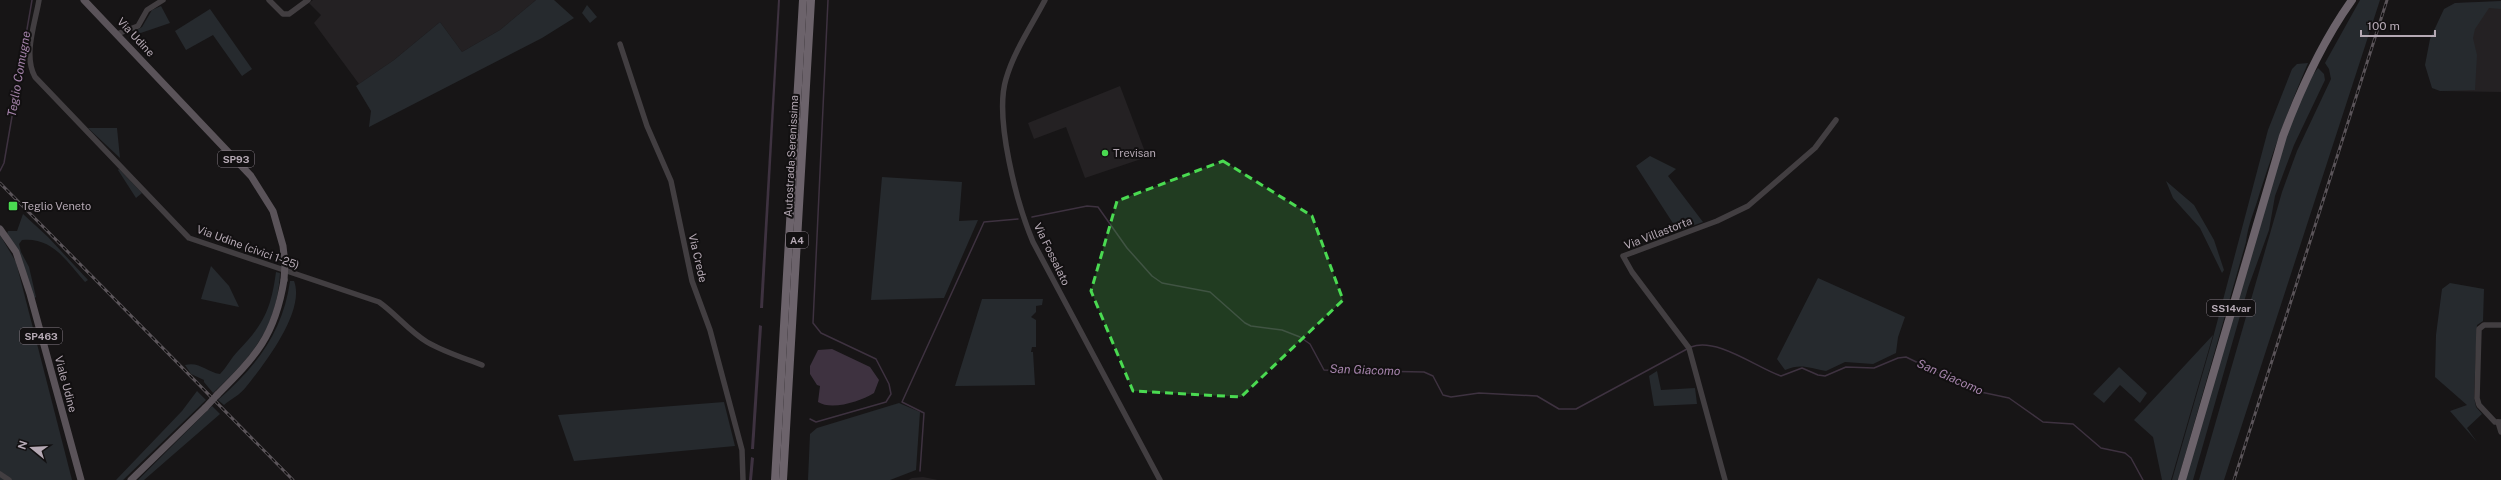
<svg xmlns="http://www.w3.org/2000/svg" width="2501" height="480" viewBox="0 0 2501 480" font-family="'Public Sans',sans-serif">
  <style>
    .built { fill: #242123 }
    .green { fill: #262a2e }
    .water { fill: #3e3240 }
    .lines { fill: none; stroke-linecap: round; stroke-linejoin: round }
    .stream { stroke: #3e3240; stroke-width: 1.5 }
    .minor { stroke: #423e41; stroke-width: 5.5 }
    .major { stroke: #5a5359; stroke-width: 7 }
    .highway { stroke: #6c636b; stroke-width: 8 }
    .rail-casing { stroke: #5a5459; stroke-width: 3 }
    .rail { stroke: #121011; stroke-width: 1.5; stroke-dasharray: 4.5; stroke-linecap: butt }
    .major-bridge { stroke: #5a5359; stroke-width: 7 }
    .marked { fill: #4ada51; fill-opacity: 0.2; stroke: #4ada51; stroke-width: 3; stroke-dasharray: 8 5; stroke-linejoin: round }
    .poi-dot { fill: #4ada51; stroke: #121011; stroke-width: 1.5 }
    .labels { text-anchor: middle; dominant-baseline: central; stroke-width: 4; stroke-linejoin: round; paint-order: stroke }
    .shield { fill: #121011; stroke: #847b83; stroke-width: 1 }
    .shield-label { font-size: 10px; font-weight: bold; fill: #b5a9b4 }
    .street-label { font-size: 11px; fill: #b5a9b4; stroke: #121011 }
    .poi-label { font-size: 11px; fill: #b5a9b4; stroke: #121011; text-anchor: start }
    .water-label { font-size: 12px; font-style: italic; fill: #a684ac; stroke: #121011 }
  </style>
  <rect width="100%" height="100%" fill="#171516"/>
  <g class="built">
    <polygon points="313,0 536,0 500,30 462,52 440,22 394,60 359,84 314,23 321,15 309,3"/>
    <polygon points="2501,2 2501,92 2440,91 2455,3"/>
    <polygon points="1120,86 1147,157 1085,178 1066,127 1034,139 1028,123"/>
    <polygon points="923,477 938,480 908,480 912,478"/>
  </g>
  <g class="green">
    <polygon points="536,0 554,0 574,18 542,38 369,127 371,111 356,86 394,60 440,22 462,52 500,30"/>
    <polygon points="2360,0 2380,0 2224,480 2199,480 2282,192 2297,151 2331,79 2329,69 2325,63"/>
    <polygon points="2501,1 2501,9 2489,8 2475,29 2473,38 2477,55 2475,90 2440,91 2432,88 2425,65 2430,39 2444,9 2455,3"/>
    <polygon points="587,5 597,17 590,23 582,13"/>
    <polygon points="161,6 170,23 129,37 130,34 142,27 152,10"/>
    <polygon points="210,9 252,69 242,76 213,35 186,50 175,31"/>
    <path d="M 2308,63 C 2290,105 2274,148 2260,192 C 2255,210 2248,224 2246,242 L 2178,480 L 2172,480 L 2214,334 L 2268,130 L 2292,69 L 2297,64 Z"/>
    <path d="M 2318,68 L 2324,74 L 2325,80 L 2294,145 L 2275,196 L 2269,230 L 2248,288 L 2193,480 L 2185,480 L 2253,242 C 2261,228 2264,214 2267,199 C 2275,160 2294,99 2318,68 Z"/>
    <polygon points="88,128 117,128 120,158"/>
    <polygon points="1650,156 1676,169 1668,176 1703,222 1678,231 1636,166"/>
    <polygon points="119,169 142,193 136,198 118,170"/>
    <polygon points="882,177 962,182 959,221 978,220 944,298 871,300"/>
    <polygon points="2166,181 2194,205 2214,240 2224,270 2222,273 2200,228 2173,198"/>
    <path d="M 23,214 L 48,237 L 88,280 L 85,282 C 67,262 53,237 22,240 L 19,244 L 21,252 L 29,267 L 36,297 L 33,299 L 7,234 L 8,231 L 17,231 Z"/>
    <polygon points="0,235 16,262 72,480 0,480"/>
    <polygon points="211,266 229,286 239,307 201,299"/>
    <path d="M 276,272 L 280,273 C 277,329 252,356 213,393 L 204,382 L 204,380 L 191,374 L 185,365 C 199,361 207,372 220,374 C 227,367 231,358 238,351 C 264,324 271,309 276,272 Z"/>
    <path d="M 1818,278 L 1905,317 L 1898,337 L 1896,353 L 1873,364 L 1845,362 L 1826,371 C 1809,368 1801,363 1785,370 L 1777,359 Z"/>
    <path d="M 290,281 L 294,281 C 306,311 263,366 246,387 C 240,395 231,399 224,405 L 218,400 C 256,367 283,332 290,281 Z"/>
    <polygon points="2450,283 2484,289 2483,321 2477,325 2474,397 2476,407 2482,414 2467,428 2477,442 2450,411 2467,405 2435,377 2436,335 2442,289"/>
    <polygon points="982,299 1043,299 1042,305 1036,306 1036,312 1031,317 1036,320 1036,347 1032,347 1031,352 1033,352 1035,385 955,386"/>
    <polygon points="2213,335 2171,480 2162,480 2153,437 2134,420"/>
    <polygon points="2119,367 2147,393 2140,403 2120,385 2104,403 2093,394"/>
    <polygon points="1657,371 1661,390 1695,388 1697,404 1654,406 1649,376"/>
    <polygon points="197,391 206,400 123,480 116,480 182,411"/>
    <polygon points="724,402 735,446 574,461 558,415"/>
    <polygon points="899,403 920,412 916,470 890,480 808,480 810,434 817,428"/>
    <polygon points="212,406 220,414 144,480 138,480"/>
  </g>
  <g class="water">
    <polygon points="778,0 780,0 763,308 760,308"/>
    <polygon points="759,325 762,326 754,449 751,449"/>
    <path d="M 832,349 L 870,367 L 879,380 L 874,393 C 861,401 832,411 818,402 L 820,386 L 817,385 L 810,374 L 810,366 L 818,350 Z"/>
    <polygon points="751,457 754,458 752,480 749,480"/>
  </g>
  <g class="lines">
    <g class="stream">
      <polyline points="0,171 4,163 32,0"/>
      <polyline points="1032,217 1087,206 1098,207 1127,248 1152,276 1162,283 1210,292 1245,323 1251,326 1282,330 1300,337 1310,344 1324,370 1424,372 1433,376 1443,395 1451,397 1479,393 1537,396 1559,409 1576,409 1687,349"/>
      <path d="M 1691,347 C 1717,337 1757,368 1781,376 L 1802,368 L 1818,375 L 1825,376 L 1846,367 L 1874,368 L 1898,358 L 1906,357 L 1976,391 L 2009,398 L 2043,422 L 2073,424 L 2101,448 L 2125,453 L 2131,458 L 2143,480"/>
      <polyline points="810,419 816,422 886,402 891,394 889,384 876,359 821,333 813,323 828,0"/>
      <polyline points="920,471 924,413 902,402 984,222 1018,219"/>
    </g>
    <g class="minor">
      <path d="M 39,0 C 35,24 23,55 35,77 L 189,238 L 379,302 C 396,314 409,331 427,342 C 444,352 464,358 482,365"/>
      <polyline points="269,0 283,14 289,14 308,0"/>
      <path d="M 1045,0 C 1032,25 1014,51 1006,79 C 994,118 1017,204 1033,242 L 1160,480"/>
      <polyline points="117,34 138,26 147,10 163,0"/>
      <polyline points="620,44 647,126 671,181 692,281 710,330 742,450 743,480"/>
      <polyline points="2501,325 2484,325 2479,329 2477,398 2479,405 2495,422 2501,422"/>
      <polyline points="2498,422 2501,432"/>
      <polyline points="0,474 9,480"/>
      <polyline points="1725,480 1689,348 1632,272 1623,256 1717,221 1748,206 1815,148 1836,120"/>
    </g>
    <g class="major">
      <polyline points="84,0 251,176 273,211 283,246 285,264"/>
      <polyline points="0,229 16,252 30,294 81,480"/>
      <path d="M 217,395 C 256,356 275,336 284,280"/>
      <polyline points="131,480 205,408"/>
    </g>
    <g class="highway">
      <polyline points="775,480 803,0"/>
      <polyline points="783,480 811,0"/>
      <path d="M 2182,480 L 2283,136 C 2301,88 2322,42 2352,0"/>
    </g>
    <g class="rail-casing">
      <g id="rail">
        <polyline points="0,183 293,480"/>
        <polyline points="2234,480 2387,0"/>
      </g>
    </g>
    <use href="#rail" class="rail"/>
    <g class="major-bridge">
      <polyline points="284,280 285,264"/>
      <polyline points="205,408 217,395"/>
    </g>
  </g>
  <path class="marked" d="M 1223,161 L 1312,216 L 1343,300 L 1241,397 L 1133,391 L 1091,291 L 1117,201 Z"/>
  <g class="poi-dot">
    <circle cx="1105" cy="153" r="4"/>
    <rect x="8" y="201" width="10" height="10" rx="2"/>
  </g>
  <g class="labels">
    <g class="shield">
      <rect x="218" y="151" width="36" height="16" rx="3"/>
      <rect x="786" y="232" width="22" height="16" rx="3"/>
      <rect x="2207" y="300" width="48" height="16" rx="3"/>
      <rect x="20" y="328" width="42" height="16" rx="3"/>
    </g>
    <g class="shield-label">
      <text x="236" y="159">SP93</text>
      <text x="797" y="240">A4</text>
      <text x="2231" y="308">SS14var</text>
      <text x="41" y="336">SP463</text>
    </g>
    <g class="street-label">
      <text transform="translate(136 37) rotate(47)">Via Udine</text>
      <text transform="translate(791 156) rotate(-87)">Autostrada Serenissima</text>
      <text transform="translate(1658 233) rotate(-21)">Via Villastorta</text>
      <text transform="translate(248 247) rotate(20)">Via Udine (civici 1-25)</text>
      <text transform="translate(1052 254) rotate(64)">Via Fossalato</text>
      <text transform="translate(698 258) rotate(77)">Via Crede</text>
      <text transform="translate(66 384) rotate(75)">Viale Udine</text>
    </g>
    <g class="poi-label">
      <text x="1113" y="153">Trevisan</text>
      <text x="22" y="206">Teglio Veneto</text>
    </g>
    <g class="water-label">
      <text transform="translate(19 74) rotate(-80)">Teglio Comugne</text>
      <text transform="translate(1365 370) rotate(2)">San Giacomo</text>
      <text transform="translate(1950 377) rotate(24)">San Giacomo</text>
    </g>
  </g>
  <g transform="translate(32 448) rotate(288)" stroke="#121011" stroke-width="3" paint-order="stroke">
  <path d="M0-3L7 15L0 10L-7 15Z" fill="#b5a9b4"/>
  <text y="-6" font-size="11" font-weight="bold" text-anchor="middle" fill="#b5a9b4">N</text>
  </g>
  <path d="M2361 30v6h74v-6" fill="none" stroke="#b5a9b4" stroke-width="2"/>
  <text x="2367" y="30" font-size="12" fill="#b5a9b4" stroke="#121011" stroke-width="3" paint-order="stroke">100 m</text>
</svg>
